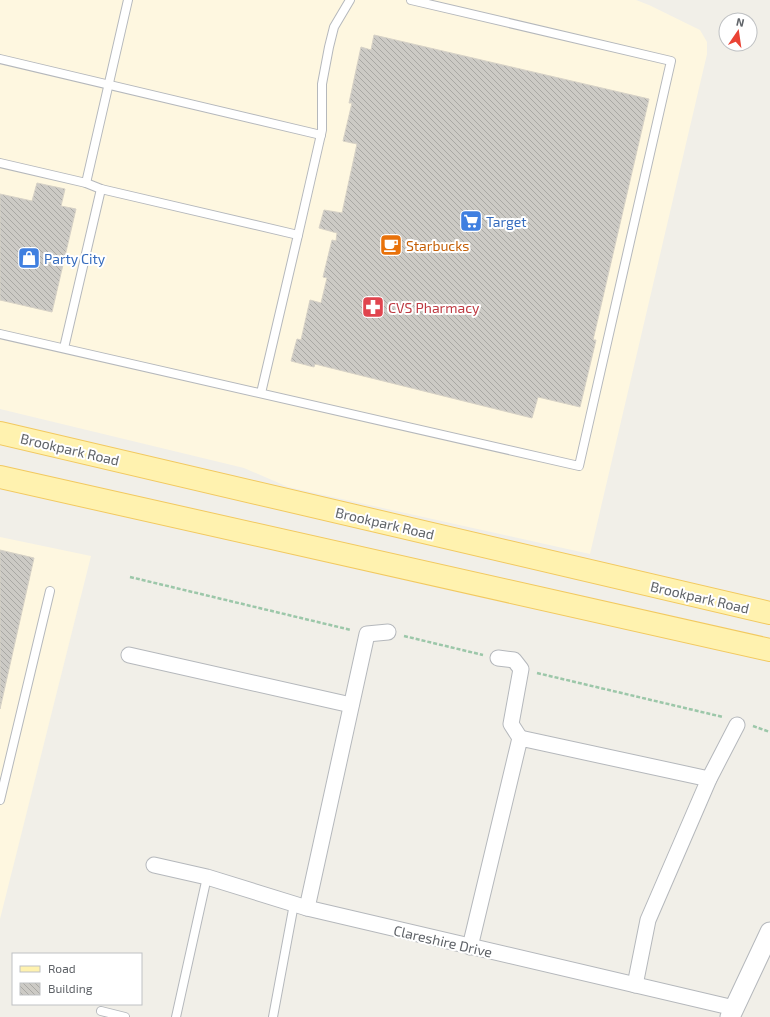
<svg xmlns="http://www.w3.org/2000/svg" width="770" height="1017" viewBox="0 0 770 1017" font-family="'Exo 2',sans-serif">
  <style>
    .commercial { fill: #fef7e0 }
    .building { fill: url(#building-back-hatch); stroke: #d6d1c6 }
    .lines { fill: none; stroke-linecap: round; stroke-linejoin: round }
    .service-casing { stroke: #b5b8bc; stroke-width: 10 }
    .minor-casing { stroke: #b5b8bc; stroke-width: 17 }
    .tertiary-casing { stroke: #b5b8bc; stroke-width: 21 }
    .primary-casing { stroke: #f2c960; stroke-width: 24 }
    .path { stroke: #9cc7a9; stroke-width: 2.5; stroke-dasharray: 4 2; stroke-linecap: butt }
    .service { stroke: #fff; stroke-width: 8 }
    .minor { stroke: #fff; stroke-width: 15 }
    .tertiary { stroke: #fff; stroke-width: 19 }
    .primary { stroke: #fff2af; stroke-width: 22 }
    .labels { text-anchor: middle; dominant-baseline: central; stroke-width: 4; stroke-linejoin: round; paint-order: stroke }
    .shop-label { font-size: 14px; fill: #366cbe; stroke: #fff; text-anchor: start }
    .food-label { font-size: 14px; fill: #c56008; stroke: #fff; text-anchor: start }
    .health-label { font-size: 14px; fill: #be3a42; stroke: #fff; text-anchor: start }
    .street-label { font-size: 14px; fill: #5f6368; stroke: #fff }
  </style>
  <defs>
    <pattern id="building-back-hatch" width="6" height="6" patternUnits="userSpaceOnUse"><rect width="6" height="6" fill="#cccac5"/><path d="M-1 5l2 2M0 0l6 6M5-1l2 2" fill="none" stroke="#a9a8a4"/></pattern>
  </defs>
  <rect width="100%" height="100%" fill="#f1efe8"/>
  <g class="commercial">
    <polygon points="0,0 636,0 649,5 700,30 707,42 707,54 590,554 288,487 244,468 0,409"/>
    <polygon points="0,537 91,556 0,919"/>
  </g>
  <g class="building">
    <polygon points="374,35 649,99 593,340 596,340 580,407 538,397 532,418 315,364 314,367 291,361 297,339 301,340 310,300 321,303 327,278 323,277 332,240 336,241 337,233 319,228 324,210 342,213 357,144 343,141 352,103 349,103 361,47 371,50"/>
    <polygon points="37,183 65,189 61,206 76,209 52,312 0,300 0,194 32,201"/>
    <polygon points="0,550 34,558 0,709"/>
  </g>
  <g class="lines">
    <g class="service-casing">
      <g id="service">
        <polyline points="0,59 321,135"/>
        <polyline points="0,163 86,183 128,0"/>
        <polyline points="86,183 101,189 298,235 261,393"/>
        <polyline points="298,235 322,130 322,84 329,47 334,27 350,0"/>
        <polyline points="0,334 579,466 671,61 411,0"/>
        <polyline points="64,348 101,189"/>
        <polyline points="0,800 50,591"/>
        <polyline points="101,1011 125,1017"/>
        <polyline points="176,1017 207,877"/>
        <polyline points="273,1017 294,904"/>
      </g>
    </g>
    <g class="minor-casing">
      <g id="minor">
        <polyline points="129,655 351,705"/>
        <polyline points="498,658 514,660 521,669 511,724 520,738"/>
        <polyline points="154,865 207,877 307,908 734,1008"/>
        <polyline points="307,908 367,634 388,632"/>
        <polyline points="470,947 520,738 709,779"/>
        <polyline points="635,985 648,920 709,779 737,725"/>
      </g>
    </g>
    <g class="tertiary-casing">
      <polyline id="tertiary" points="730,1017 770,932"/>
    </g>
    <g class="primary-casing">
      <g id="primary">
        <polyline points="0,433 770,613"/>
        <polyline points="0,477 770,650"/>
      </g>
    </g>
    <g class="path">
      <polyline points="130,577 351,630"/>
      <polyline points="404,636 483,655"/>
      <polyline points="537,673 723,717"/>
      <polyline points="753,726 770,732"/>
    </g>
    <use href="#service" class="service"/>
    <use href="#minor" class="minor"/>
    <use href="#tertiary" class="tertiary"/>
    <use href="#primary" class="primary"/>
  </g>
  <defs>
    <g id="supermarket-square" transform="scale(1.15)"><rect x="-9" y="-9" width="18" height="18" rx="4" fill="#3f7fe0" stroke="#fff"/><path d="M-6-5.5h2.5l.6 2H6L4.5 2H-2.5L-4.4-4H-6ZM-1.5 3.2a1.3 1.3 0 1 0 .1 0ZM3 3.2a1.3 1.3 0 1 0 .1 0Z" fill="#fff"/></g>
    <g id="cafe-square" transform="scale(1.15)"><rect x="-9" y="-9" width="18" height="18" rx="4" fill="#e8710a" stroke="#fff"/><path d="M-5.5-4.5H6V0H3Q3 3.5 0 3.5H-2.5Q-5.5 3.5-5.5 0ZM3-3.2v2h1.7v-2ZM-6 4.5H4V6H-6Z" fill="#fff"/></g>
    <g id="shop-square" transform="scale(1.15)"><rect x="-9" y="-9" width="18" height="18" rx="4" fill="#3f7fe0" stroke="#fff"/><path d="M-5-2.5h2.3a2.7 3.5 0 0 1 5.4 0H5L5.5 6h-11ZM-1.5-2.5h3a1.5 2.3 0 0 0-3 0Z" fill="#fff"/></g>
    <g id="pharmacy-square" transform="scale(1.15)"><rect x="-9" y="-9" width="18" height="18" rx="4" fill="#e0444e" stroke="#fff"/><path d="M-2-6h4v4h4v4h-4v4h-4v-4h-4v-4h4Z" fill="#fff"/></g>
  </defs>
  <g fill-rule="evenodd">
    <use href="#supermarket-square" x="471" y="221"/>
    <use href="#cafe-square" x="391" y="245"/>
    <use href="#shop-square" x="29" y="258"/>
    <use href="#pharmacy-square" x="373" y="307"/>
  </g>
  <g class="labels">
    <g class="shop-label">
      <text x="486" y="221">Target</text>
      <text x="44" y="258">Party City</text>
    </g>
    <g class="food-label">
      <text x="406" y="245">Starbucks</text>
    </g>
    <g class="health-label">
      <text x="388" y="307">CVS Pharmacy</text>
    </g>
    <g class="street-label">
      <text transform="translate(70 449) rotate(13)">Brookpark Road</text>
      <text transform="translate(385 523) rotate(13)">Brookpark Road</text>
      <text transform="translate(700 597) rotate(13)">Brookpark Road</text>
      <text transform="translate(443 941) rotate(13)">Clareshire Drive</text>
    </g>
  </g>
  <rect x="12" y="953" width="130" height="52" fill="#ffffff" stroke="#bfc1c3"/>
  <rect x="20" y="966" width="20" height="6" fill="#fff2af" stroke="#bfc1c3"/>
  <text x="48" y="973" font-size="12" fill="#5f6368">Road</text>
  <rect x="20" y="983" width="20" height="12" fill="url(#building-back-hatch)" stroke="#bfc1c3"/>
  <text x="48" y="993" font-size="12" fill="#5f6368">Building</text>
  <g transform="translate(738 32) rotate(13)"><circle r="19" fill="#ffffff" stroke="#bfc1c3"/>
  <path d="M0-3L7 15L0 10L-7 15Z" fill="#ea4335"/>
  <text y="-6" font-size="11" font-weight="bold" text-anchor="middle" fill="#5f6368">N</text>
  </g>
</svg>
